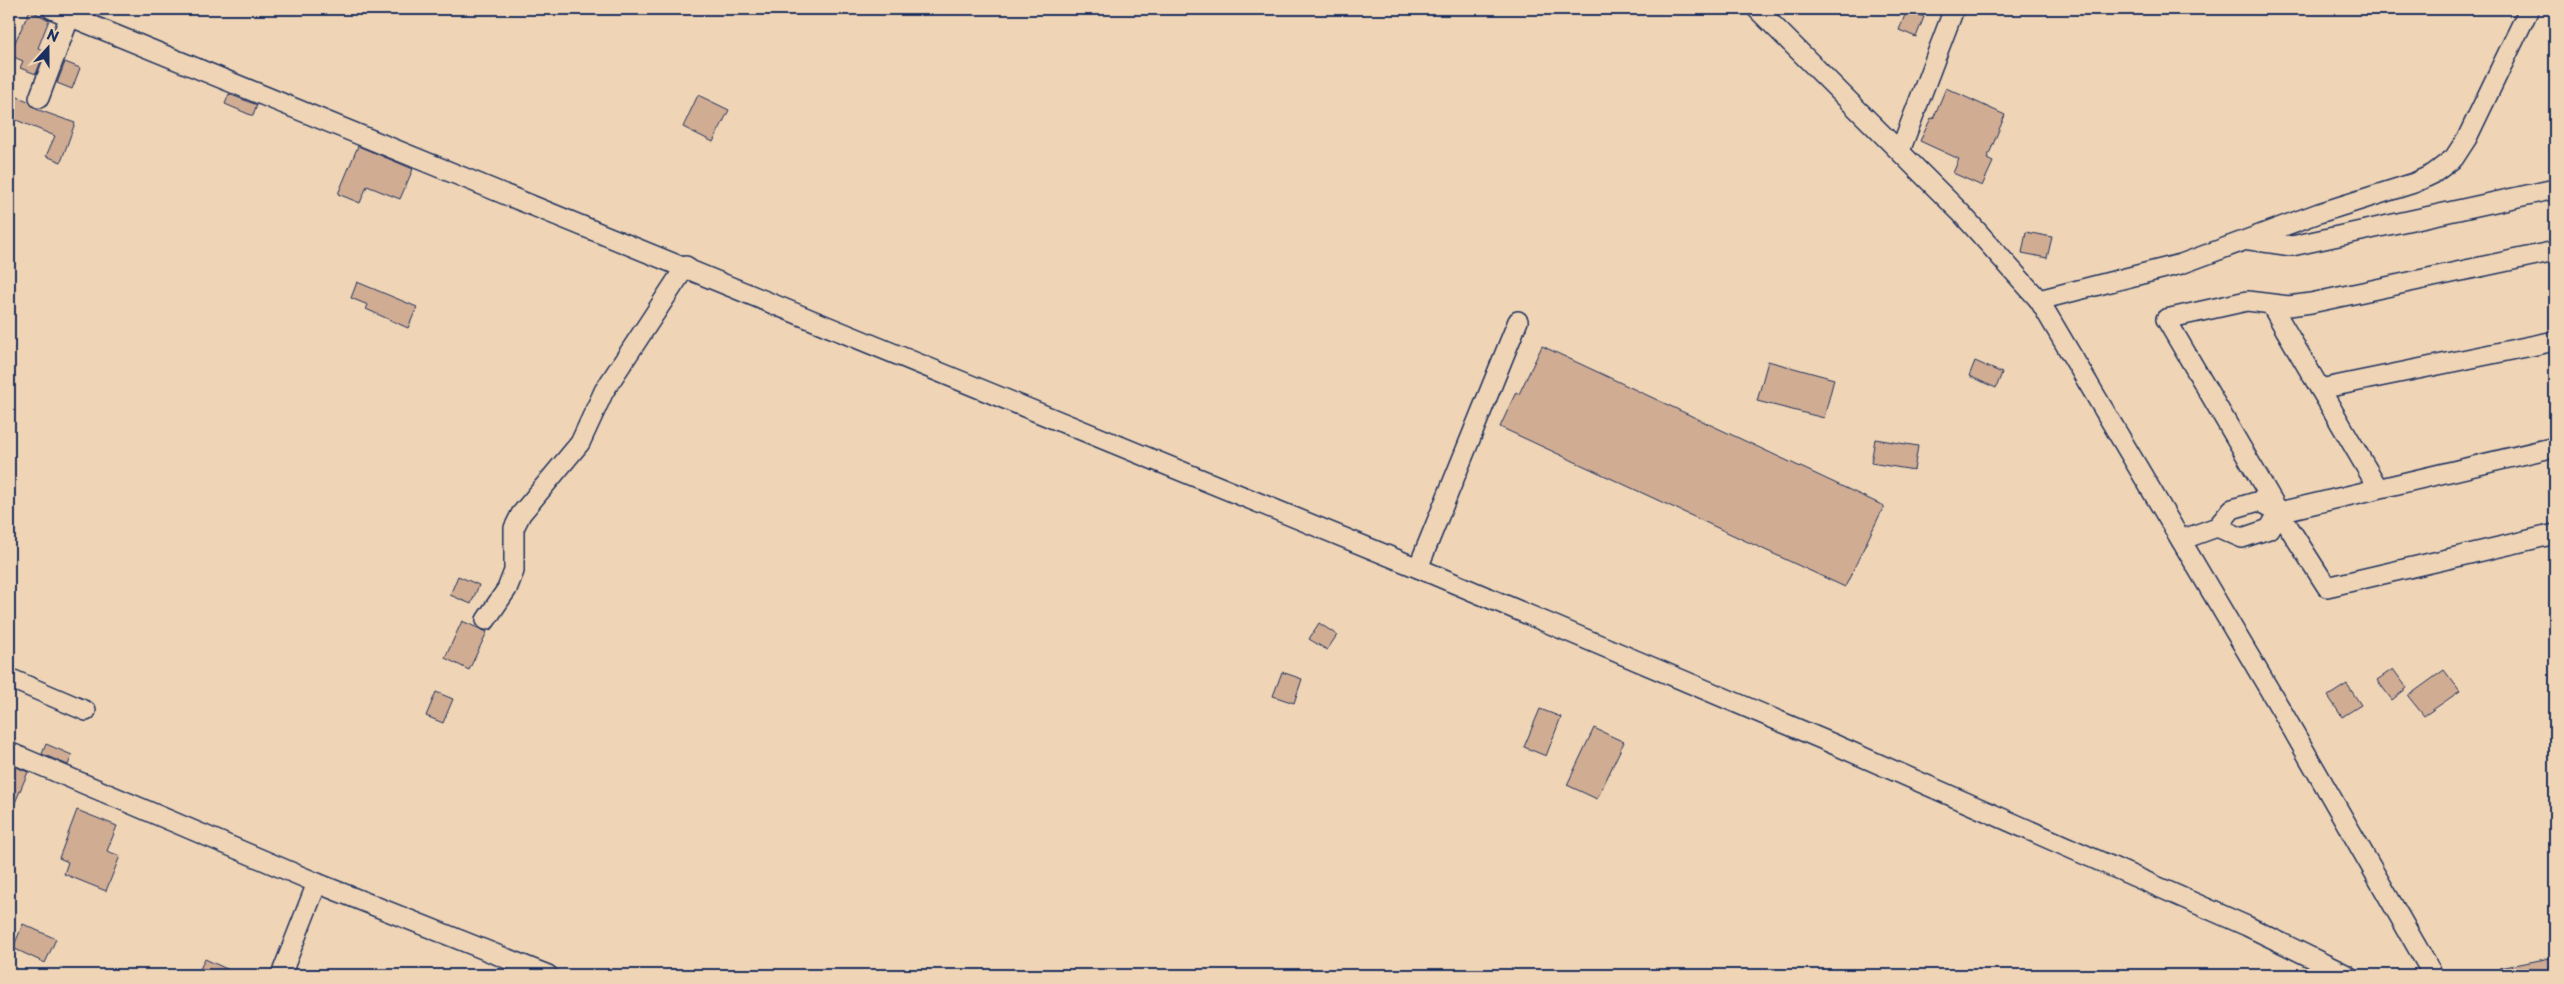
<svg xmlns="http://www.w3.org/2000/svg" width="2564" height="984" viewBox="0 0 2564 984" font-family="'Playpen Sans',sans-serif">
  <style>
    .building { fill: #d0ac93; stroke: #1b2f5e }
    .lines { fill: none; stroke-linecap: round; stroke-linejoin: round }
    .minor-casing { stroke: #1b2f5e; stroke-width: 22 }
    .minor { stroke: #efd5b6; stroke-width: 19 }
  </style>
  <rect width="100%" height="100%" fill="#efd5b6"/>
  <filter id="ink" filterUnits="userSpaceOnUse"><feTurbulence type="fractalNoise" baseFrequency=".02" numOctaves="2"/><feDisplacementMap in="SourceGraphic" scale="10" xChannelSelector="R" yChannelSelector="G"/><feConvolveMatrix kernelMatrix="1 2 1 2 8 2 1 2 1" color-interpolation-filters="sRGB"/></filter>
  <g filter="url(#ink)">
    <g class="building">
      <polygon points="30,10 49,20 38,48 45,51 36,74 20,68 23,61 9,55"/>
      <polygon points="1907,10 1924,17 1916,37 1899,30"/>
      <polygon points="65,62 80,68 72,89 57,83"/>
      <polygon points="1946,88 2005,115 1987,159 1993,162 1982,186 1953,173 1959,159 1920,141 1931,118 1933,119"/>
      <polygon points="229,94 257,105 253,116 225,104"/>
      <polygon points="698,95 729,110 713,142 683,127"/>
      <polygon points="15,96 28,101 36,109 75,123 61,162 46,156 55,136 9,117"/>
      <polygon points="358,146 413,169 400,199 367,186 360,203 338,194"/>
      <polygon points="2026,232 2052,237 2047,258 2022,253"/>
      <polygon points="357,282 417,307 408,328 366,309 368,305 351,298"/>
      <polygon points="1542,346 1884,506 1845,587 1500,427 1516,392 1519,394"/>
      <polygon points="1768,361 1834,379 1824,418 1757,401"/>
      <polygon points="1975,361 2002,373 1996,388 1969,376"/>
      <polygon points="1875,439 1918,446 1914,470 1871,463"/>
      <polygon points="458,576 479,585 471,604 450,595"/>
      <polygon points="462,621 487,632 469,670 445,658"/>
      <polygon points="1319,623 1337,635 1327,650 1309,639"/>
      <polygon points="2393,669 2407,688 2392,700 2377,680"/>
      <polygon points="2444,670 2460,691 2424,716 2408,696"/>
      <polygon points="1282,672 1302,679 1294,703 1273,696"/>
      <polygon points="2347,684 2361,705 2342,717 2328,696"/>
      <polygon points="436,692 453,699 443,723 426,716"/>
      <polygon points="1540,709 1561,717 1546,756 1524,747"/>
      <polygon points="1594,728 1624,742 1597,799 1567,785"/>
      <polygon points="46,744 72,755 68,765 42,754"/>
      <polygon points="9,764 28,772 9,817"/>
      <polygon points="77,810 117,826 107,851 120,856 106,891 64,874 68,862 59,858"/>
      <polygon points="23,924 56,939 45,963 13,948"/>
      <polygon points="2555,957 2555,975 2501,975 2500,968"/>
      <polygon points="205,959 240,975 197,975"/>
    </g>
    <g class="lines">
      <g class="minor-casing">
        <g id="minor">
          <polyline points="52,9 1418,568 1831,743 2247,926 2347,975"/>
          <polyline points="1757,9 1961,213 2039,300 2283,713 2433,975"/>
          <polyline points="39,98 70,16"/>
          <polyline points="1900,151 1954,9"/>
          <polyline points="2250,240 2292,246 2555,189"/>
          <polyline points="2555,251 2311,303 2289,306 2247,301 2166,319 2279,512 2327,587 2555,534"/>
          <polyline points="2039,300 2181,264 2319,213 2414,183 2433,174 2454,158 2467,138 2529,9"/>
          <polyline points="2271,305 2378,488"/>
          <polyline points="2320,389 2555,341"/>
          <polyline points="2217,527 2242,538 2269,529 2279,512"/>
          <polyline points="2181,540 2217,527 2232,509 2259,501 2279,512 2555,447"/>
          <polyline points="1418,568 1518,321"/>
          <polyline points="486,620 507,589 514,571 514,528 521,514 580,443 604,391 686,266"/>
          <polyline points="9,678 86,711"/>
          <polyline points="9,752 317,883 548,975"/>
          <polyline points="281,975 317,883"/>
        </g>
      </g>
      <use href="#minor" class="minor"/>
    </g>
  </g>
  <rect width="2564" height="984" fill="none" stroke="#efd5b6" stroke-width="30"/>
  <rect x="15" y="15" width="2534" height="954" fill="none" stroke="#1b2f5e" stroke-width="2" filter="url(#ink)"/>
  <g transform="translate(48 48) rotate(21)" stroke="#efd5b6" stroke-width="4" paint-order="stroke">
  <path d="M0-4L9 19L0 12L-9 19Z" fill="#1b2f5e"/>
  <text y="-8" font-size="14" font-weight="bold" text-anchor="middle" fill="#1b2f5e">N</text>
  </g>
</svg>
